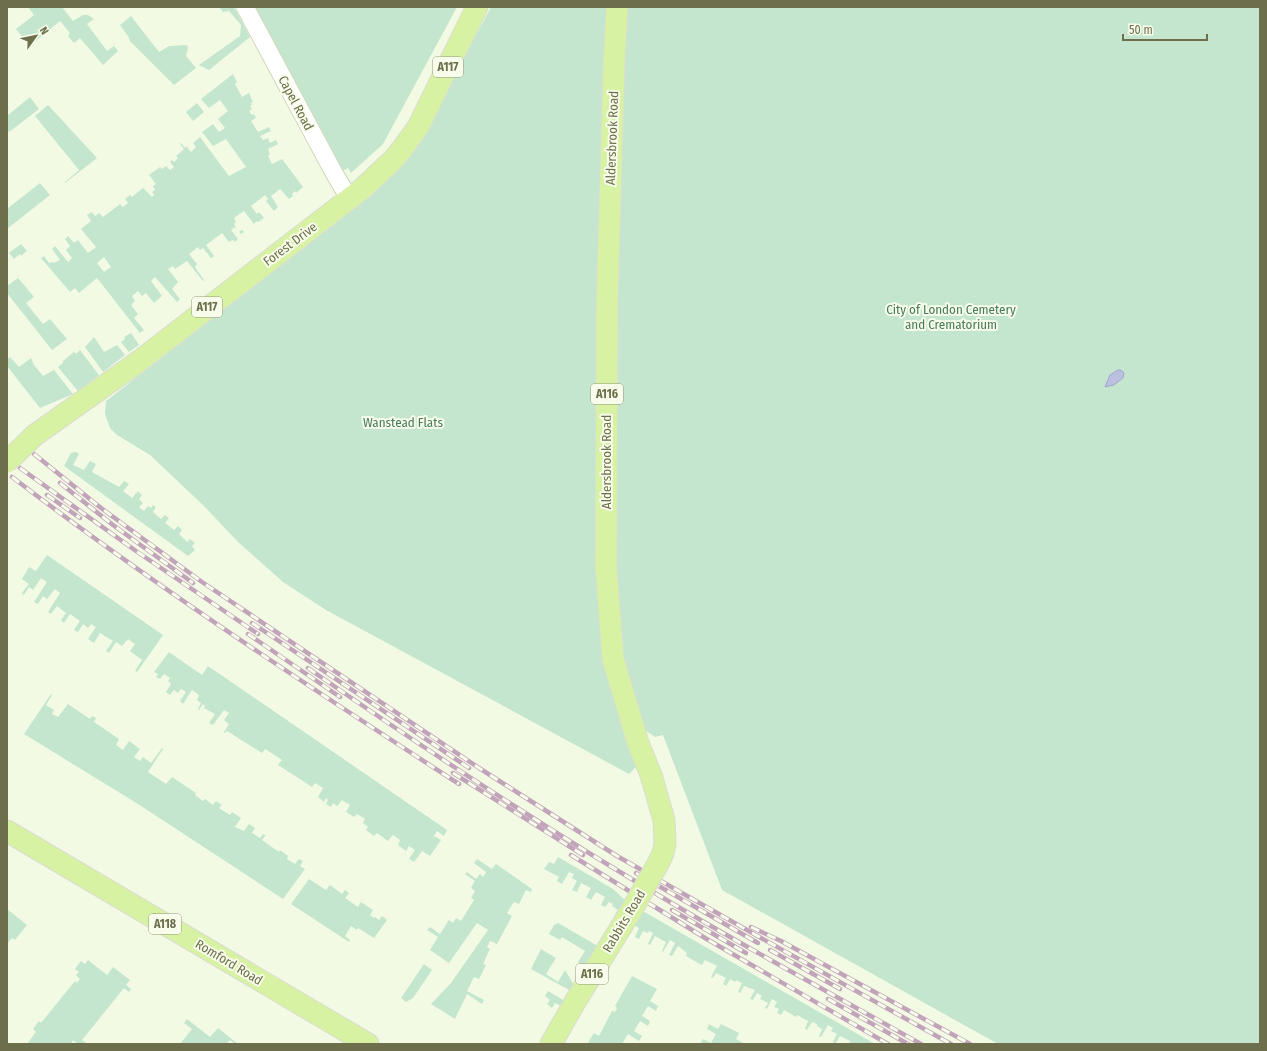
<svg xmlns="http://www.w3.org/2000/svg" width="1267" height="1051" viewBox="0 0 1267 1051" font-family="'Fira Sans Condensed',sans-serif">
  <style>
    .green { fill: #c4e6ce; fill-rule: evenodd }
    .water { fill: #bbc0e1; stroke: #a2a8d2 }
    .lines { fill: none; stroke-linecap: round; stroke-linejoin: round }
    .minor-casing { stroke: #d3d8bc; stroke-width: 19 }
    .major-casing { stroke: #dcdcd4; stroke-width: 23 }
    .minor { stroke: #fff; stroke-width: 17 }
    .major { stroke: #d7f2a2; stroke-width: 21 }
    .rail-casing { stroke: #c2a4ba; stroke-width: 4.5 }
    .rail { stroke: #f7fdea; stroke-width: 3; stroke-dasharray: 9; stroke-linecap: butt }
    .major-bridge-casing { stroke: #dcdcd4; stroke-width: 23; stroke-linecap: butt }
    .major-bridge { stroke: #d7f2a2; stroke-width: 21 }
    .labels { text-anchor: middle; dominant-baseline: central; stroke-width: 4; stroke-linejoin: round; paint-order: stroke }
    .shield { fill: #f7fdea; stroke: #969a7b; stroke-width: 1 }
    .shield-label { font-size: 12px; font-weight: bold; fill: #6d6f4c }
    .street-label { font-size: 13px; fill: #6d6f4c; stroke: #f7fdea }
    .park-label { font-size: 13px; fill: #487a5d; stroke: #f7fdea }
  </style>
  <rect width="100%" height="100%" fill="#f3fae4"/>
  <g class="green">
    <polygon points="28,7 62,7 73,21 83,15 88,15 94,19 87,24 107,51 114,46 118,51 103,65 80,38 74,43 68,36 70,33 60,21 30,46 16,29 34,15"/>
    <polygon points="219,7 234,7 250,37 209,70 199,65 240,36 241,25 229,11 223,12"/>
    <polygon points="252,7 457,7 383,144 351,173 348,168 341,172"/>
    <polygon points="491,7 614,7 600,563 640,763 629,774 326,610 283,582 238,542 205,507 150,455 117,435 110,428 105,414 106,401 354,209 411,156"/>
    <polygon points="628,7 1260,7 1260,1044 998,1044 722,890 663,735 655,737 641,727 626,685 612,586 621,80"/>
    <polygon points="131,16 159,52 169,46 187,45 188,48 186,56 196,68 174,85 130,41 128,36 120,25"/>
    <path d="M 233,74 L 237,82 L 235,84 L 242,97 L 249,93 L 253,102 L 251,103 L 252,105 L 250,106 L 252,109 L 249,111 L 252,115 L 254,114 L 256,118 L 251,121 L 258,132 L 269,127 L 271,131 L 260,136 L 263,140 L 268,138 L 270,143 L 276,140 L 278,144 L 268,149 L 270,154 L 268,156 L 272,164 L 282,159 L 303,187 L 296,193 L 295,191 L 292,194 L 293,196 L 289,199 L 280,189 L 271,196 L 278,207 L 274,211 L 266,201 L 268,199 L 265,195 L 251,206 L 257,214 L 259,212 L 264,218 L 258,222 L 257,221 L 254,224 L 244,211 L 234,218 L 236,222 L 234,224 L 239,232 L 242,230 L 244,232 L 241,234 L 235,227 L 231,230 L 238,239 L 235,242 L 233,240 L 229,242 L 222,233 L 206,245 L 214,256 L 211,258 L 203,248 L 200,250 L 198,247 L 189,254 L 197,264 L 195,267 L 204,280 L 203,281 L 187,261 L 175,269 L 173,266 L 168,269 L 178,282 L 172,289 L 180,299 L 177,302 L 155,277 L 151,281 L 162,296 L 154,303 L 146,293 L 142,296 L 138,291 L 132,296 L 135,301 L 131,305 L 138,314 L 134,318 L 144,330 L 140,333 L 97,278 L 79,293 L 75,288 L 70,292 L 41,258 L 44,256 L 49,263 L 52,262 L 53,263 L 60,260 L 52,249 L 55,246 L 68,262 L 72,258 L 66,250 L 70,246 L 65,239 L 68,236 L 74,243 L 78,240 L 88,253 L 96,247 L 81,229 L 91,221 L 87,215 L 92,212 L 95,216 L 99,213 L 103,217 L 120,204 L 123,207 L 128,203 L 125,199 L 130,195 L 132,197 L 143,188 L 152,197 L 154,195 L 152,192 L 155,190 L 153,186 L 156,184 L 149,175 L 160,167 L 162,169 L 166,166 L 170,170 L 174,167 L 170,162 L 172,160 L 174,162 L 178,158 L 176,156 L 184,149 L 180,144 L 181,143 L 185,148 L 186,146 L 191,152 L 196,147 L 193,143 L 200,137 L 229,176 L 246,167 L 226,139 L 213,146 L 202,132 L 213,124 L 219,132 L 225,128 L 218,119 L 228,111 L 220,100 L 209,108 L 201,99 ZM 104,257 L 111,267 L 104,272 L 97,263 Z"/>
    <polygon points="30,97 39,109 9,132 7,129 7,116"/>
    <polygon points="197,103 204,112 193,121 186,112"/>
    <polygon points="48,105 97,158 65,183 65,182 79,170 35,116"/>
    <polygon points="40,183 50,195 7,229 7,209"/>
    <polygon points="21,244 27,251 21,256 20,254 14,259 9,253"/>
    <polygon points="18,278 34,297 26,303 43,324 50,319 67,339 52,350 7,293 7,286"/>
    <polygon points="131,333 139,345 129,352 121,342 125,339 124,337"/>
    <polygon points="94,337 104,352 117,345 125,355 103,372 85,347"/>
    <polygon points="80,350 99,375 78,391 58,367 63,363 63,361 74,352 76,354"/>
    <polygon points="10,357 19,367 31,358 34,365 43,376 54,370 73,394 40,408 7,366 7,360"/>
    <polygon points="76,452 79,454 73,465 84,470 90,461 96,464 92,472 119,487 124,481 129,484 123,491 132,498 138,491 142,495 139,499 143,503 139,507 144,511 148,506 151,508 153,505 156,507 153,512 161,519 165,515 169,518 165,523 174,530 178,526 182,530 179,534 187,542 190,539 195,543 192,546 195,550 188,556 64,466 71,453"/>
    <polygon points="47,555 163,635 137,672 135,671 142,660 130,651 135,644 128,639 122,646 116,642 109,653 106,651 113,641 100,633 94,643 88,639 96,627 91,624 88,628 83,624 78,632 74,630 80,621 70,614 64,623 61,620 66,613 57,606 51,614 48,612 60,593 55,589 47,599 43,596 38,604 34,602 47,582 41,578 33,590 29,587 24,595 22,593 29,584 22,579 29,567 36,571"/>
    <polygon points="169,652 202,675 208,666 447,830 444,836 437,831 434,836 441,840 430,856 422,851 414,862 409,859 415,850 409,846 406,851 398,845 400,840 393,835 388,841 377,833 374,836 366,830 368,827 363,823 365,819 357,814 354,817 346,812 350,805 342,800 337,806 333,803 331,807 326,804 328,800 326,798 324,802 318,797 323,788 315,783 312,787 278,765 282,760 265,749 262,753 227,731 225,733 224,732 229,724 224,720 229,713 224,710 213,725 209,723 215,714 204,708 205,706 203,704 199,710 198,709 201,703 197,700 199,695 192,690 183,704 180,701 186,692 181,689 178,693 174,690 170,695 166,692 171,684 168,681 170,678 164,674 160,679 156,677 158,674 154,672"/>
    <polygon points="51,694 52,695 46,705 54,710 52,714 58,717 68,704 90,719 92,716 96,718 94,722 119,739 116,745 123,750 129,741 140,749 134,757 140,761 143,757 151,763 162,748 163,749 148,772 166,784 172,777 196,793 195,795 203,801 205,799 213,805 216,801 222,805 219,808 230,815 232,812 241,818 235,827 244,831 249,824 255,828 252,833 260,838 263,834 266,835 262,840 279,852 280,850 288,856 287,859 295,864 299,859 303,861 300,866 305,869 283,899 138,804 24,734"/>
    <polygon points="558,857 613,889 626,901 617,915 615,914 618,910 612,906 613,904 609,902 605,907 601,905 605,897 596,892 591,900 586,897 591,888 581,883 577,892 572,890 577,881 572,878 574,874 569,872 562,884 557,881 559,877 544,869 549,862 554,864"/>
    <polygon points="477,859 492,869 496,864 532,889 531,892 526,890 519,904 514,902 507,913 512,916 497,944 490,941 487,947 490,949 483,964 486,965 479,979 474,977 467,991 484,1000 482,1004 467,994 455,1019 431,1004 451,983 488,930 477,923 449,963 430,950 438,937 427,930 430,927 440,934 449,920 453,923 456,918 461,921 474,900 471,898 475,891 471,888 475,881 465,874 467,872 476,879 480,874 483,877 486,872 474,863"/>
    <polygon points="309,879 326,890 330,885 342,894 345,890 349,893 345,898 358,907 361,902 373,910 370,915 374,918 375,917 379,920 382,916 387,920 374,938 358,928 357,930 351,926 345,936 350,940 349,942 291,904"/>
    <polygon points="7,909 27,925 15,940 12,938 7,944"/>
    <polygon points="641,910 875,1044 849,1044 850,1041 840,1036 835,1044 833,1042 837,1034 831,1031 833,1028 828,1025 821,1037 819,1036 822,1029 817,1026 817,1024 812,1022 807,1030 805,1029 808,1021 797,1015 796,1017 784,1010 781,1015 777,1013 779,1009 774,1007 777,1002 772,999 767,1009 765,1008 768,1003 760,999 762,996 757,993 753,1000 750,999 755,990 744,986 740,993 738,992 742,983 736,980 735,982 730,979 726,986 723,984 726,978 716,973 713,978 711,977 717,966 705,960 702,965 700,964 686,956 687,953 678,946 672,956 669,955 675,943 670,940 663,952 662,951 666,942 655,936 650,945 648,944 653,933 649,931 648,933 643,931 639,939 635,937 639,928 634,925"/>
    <polygon points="558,923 596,945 597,948 585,967 578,962 585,951 562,937 560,940 549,934 554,925"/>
    <polygon points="541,949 556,958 546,974 558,982 565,970 574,985 571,991 531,969"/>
    <polygon points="88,960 107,975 113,967 130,980 126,985 131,989 129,992 124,988 82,1040 86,1043 85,1044 78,1044 73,1040 71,1044 27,1044 36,1032 33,1029 39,1021 41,1023 75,981 77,983 80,979 76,975 79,972 75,969 81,961 85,964"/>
    <polygon points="424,964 432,970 413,998 406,1002 401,998"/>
    <polygon points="632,976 657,989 650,1001 658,1006 656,1011 648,1006 642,1016 650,1021 648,1026 640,1021 634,1031 642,1036 639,1041 628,1034 622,1044 588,1043 594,1033 599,1036 612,1011 615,1012 617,1008 615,1006"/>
    <polygon points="548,991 565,1001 561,1006 555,1003 552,1008 547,1004 550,1000 545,996"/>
    <polygon points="187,1019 210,1037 218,1028 238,1044 235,1044 230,1040 226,1044 180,1044 192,1029 184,1023"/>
    <polygon points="709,1024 718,1029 721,1024 739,1033 736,1039 745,1044 700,1044 703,1039 711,1043 716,1034 707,1029"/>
  </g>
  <polygon class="water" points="1118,370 1121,370 1124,373 1123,378 1114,385 1105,387 1110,375"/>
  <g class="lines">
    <g class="minor-casing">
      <polyline id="minor" points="245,7 334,173 349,198"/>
    </g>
    <g class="major-casing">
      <g id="major">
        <polyline points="617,7 614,63 607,306 606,566 613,659 638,743 651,775 664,820 665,844 663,853 660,860"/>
        <polyline points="35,435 138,362 362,189 393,160 403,148 418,127 477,7"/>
        <polyline points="7,831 368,1044"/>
        <polyline points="551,1044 575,1002 634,906"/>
      </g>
    </g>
    <use href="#minor" class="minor"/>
    <use href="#major" class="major"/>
    <g class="rail-casing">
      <g id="rail">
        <polyline points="34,454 101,508 202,582 479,768 617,856 754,934 951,1044"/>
        <polyline points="20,468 136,551 258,634"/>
        <path d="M 12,477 C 155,586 308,686 459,784"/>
        <polyline points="60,483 113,525 193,583"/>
        <polyline points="47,495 80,518"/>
        <polyline points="252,623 469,768"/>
        <polyline points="248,634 340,697"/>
        <path d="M 308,668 C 427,751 550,831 675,905 C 756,953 839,998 921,1044"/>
        <polyline points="453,773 583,855"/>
        <polyline points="571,855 705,938 888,1044"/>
        <polyline points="636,873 758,943"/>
        <polyline points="672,910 746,953"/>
        <polyline points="751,927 781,941 970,1044"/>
        <polyline points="770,950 840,989"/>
        <polyline points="828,999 908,1044"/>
      </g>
    </g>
    <use href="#rail" class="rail"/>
    <g class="major-bridge-casing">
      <g id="major-bridge">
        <polyline points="7,462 35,435"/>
        <polyline points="634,906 660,860"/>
      </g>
    </g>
    <use href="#major-bridge" class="major-bridge"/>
  </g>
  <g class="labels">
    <g class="shield">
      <rect x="433" y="57" width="30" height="20" rx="3"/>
      <rect x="192" y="297" width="30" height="20" rx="3"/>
      <rect x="591" y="384" width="32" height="20" rx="3"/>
      <rect x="149" y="914" width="32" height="20" rx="3"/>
      <rect x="576" y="964" width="32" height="20" rx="3"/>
    </g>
    <g class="shield-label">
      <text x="448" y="67">A117</text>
      <text x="207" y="307">A117</text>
      <text x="607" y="394">A116</text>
      <text x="165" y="924">A118</text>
      <text x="592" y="974">A116</text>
    </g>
    <g class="street-label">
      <text transform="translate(296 103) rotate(62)">Capel Road</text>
      <text transform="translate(612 138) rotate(-88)">Aldersbrook Road</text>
      <text transform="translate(290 244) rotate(-37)">Forest Drive</text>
      <text transform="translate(606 462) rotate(-90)">Aldersbrook Road</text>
      <text transform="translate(624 921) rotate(-59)">Rabbits Road</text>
      <text transform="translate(229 962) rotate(31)">Romford Road</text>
    </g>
    <g class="park-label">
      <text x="951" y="309">City of London Cemetery<tspan x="951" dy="15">and Crematorium</tspan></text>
      <text x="403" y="422">Wanstead Flats</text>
    </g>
  </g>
  <rect width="1267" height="1051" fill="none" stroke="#6d6f4c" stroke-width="16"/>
  <g transform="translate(36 36) rotate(57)" stroke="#f7fdea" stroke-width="3" paint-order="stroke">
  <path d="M0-3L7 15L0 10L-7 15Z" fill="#6d6f4c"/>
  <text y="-6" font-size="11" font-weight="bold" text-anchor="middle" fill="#6d6f4c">N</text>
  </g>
  <path d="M1123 34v6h84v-6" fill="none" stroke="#6d6f4c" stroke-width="2"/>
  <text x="1129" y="34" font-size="12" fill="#6d6f4c" stroke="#f7fdea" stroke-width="3" paint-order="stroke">50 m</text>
</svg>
